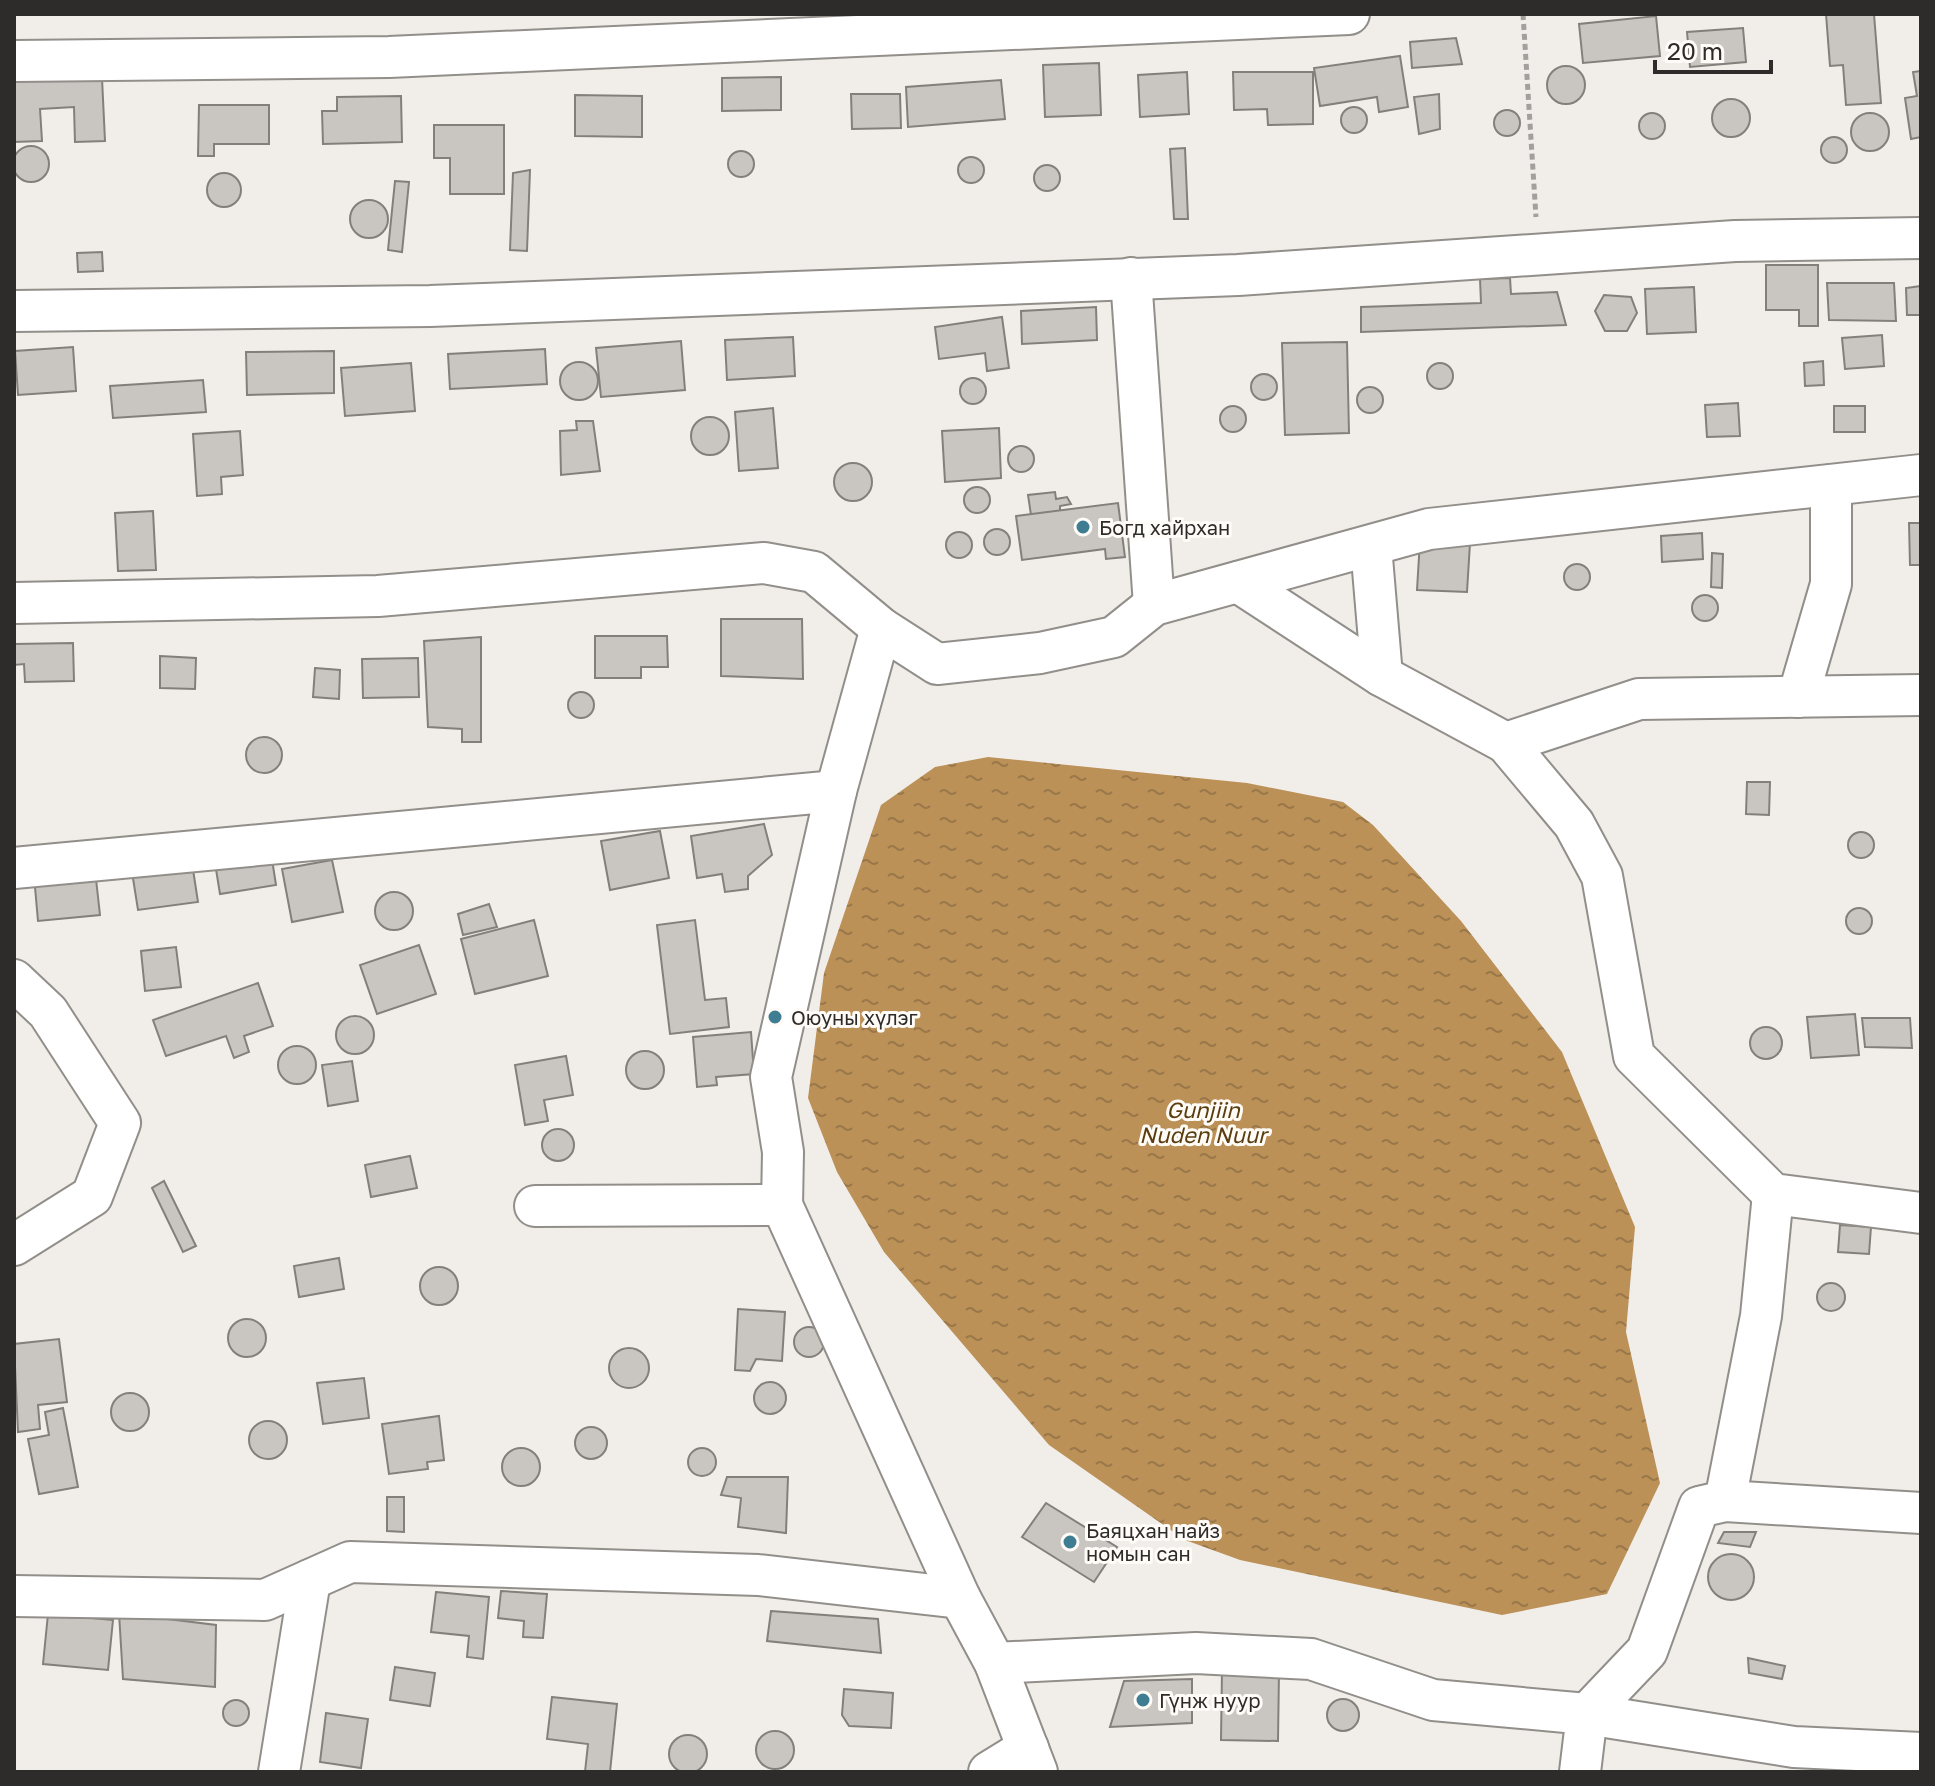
<svg xmlns="http://www.w3.org/2000/svg" width="1935" height="1786" viewBox="0 0 1935 1786" font-family="'Golos Text',sans-serif">
  <style>
    .water { fill: url(#water-ripples) }
    .building { fill: #c9c6c2; stroke: #83807c; stroke-width: 2 }
    .lines { fill: none; stroke-linecap: round; stroke-linejoin: round }
    .minor-casing { stroke: #928e8a; stroke-width: 44 }
    .path { stroke: #a2a09d; stroke-width: 5; stroke-dasharray: 6 4; stroke-linecap: butt }
    .minor { stroke: #fff; stroke-width: 40 }
    .poi-dot { fill: #3f7d93; stroke: #fffbf7; stroke-width: 3 }
    .labels { text-anchor: middle; dominant-baseline: central; stroke-width: 6; stroke-linejoin: round; paint-order: stroke }
    .poi-label { font-size: 20px; fill: #2d2c2b; stroke: #fffbf7; text-anchor: start }
    .water-label { font-size: 22px; font-style: italic; fill: #5a3d0e; stroke: #fffbf7 }
  </style>
  <defs>
    <pattern id="water-ripples" width="26" height="14" patternUnits="userSpaceOnUse" patternTransform="scale(2)"><rect width="26" height="14" fill="#bc9158"/><path d="M2 4q2-2 4 0t4 0M15 11q2-2 4 0t4 0" fill="none" stroke="#997749"/></pattern>
  </defs>
  <rect width="100%" height="100%" fill="#f1eeea"/>
  <polygon class="water" points="988,757 1247,783 1343,802 1373,825 1461,921 1562,1052 1635,1227 1626,1332 1660,1483 1607,1594 1502,1615 1240,1560 1185,1540 1049,1445 884,1252 837,1172 808,1098 824,973 881,805 935,767"/>
  <g class="building">
    <polygon points="1826,14 1874,14 1881,103 1846,105 1843,65 1830,66"/>
    <polygon points="1656,16 1660,56 1583,63 1579,24"/>
    <polygon points="1743,28 1746,62 1690,67 1687,32"/>
    <polygon points="1456,38 1462,64 1412,68 1410,42"/>
    <polygon points="1400,56 1408,107 1379,112 1377,97 1320,106 1314,68"/>
    <polygon points="1099,63 1101,115 1045,117 1043,65"/>
    <circle cx="1566" cy="85" r="19"/>
    <polygon points="1921,71 1921,137 1911,139 1905,98 1917,96 1913,72"/>
    <polygon points="1187,72 1189,114 1140,117 1138,75"/>
    <polygon points="1233,72 1313,72 1313,124 1268,125 1267,109 1234,110"/>
    <polygon points="781,77 781,110 722,111 722,78"/>
    <polygon points="102,78 105,141 75,142 74,107 40,109 42,141 14,142 14,81"/>
    <polygon points="1001,80 1005,119 908,127 906,87"/>
    <polygon points="851,94 900,94 901,128 852,129"/>
    <polygon points="1439,94 1440,129 1419,134 1414,97"/>
    <polygon points="575,95 642,96 642,137 575,136"/>
    <polygon points="401,96 402,142 323,144 322,111 337,111 337,97"/>
    <circle cx="1731" cy="118" r="19"/>
    <polygon points="199,105 269,105 269,144 214,144 214,156 198,156"/>
    <circle cx="1354" cy="120" r="13"/>
    <circle cx="1507" cy="123" r="13"/>
    <circle cx="1870" cy="132" r="19"/>
    <circle cx="1652" cy="126" r="13"/>
    <polygon points="434,125 504,125 504,194 450,194 450,158 434,158"/>
    <circle cx="1834" cy="150" r="13"/>
    <circle cx="31" cy="164" r="18"/>
    <polygon points="1185,148 1188,219 1174,219 1170,149"/>
    <circle cx="741" cy="164" r="13"/>
    <circle cx="971" cy="170" r="13"/>
    <circle cx="1047" cy="178" r="13"/>
    <polygon points="530,170 527,251 510,250 513,173"/>
    <circle cx="224" cy="190" r="17"/>
    <polygon points="395,181 409,182 402,252 388,250"/>
    <circle cx="369" cy="219" r="19"/>
    <polygon points="102,252 103,271 78,272 77,253"/>
    <polygon points="1766,265 1818,265 1818,326 1799,326 1799,310 1766,310"/>
    <polygon points="1510,278 1511,294 1557,292 1566,325 1361,332 1361,307 1481,303 1480,279"/>
    <polygon points="1827,283 1894,283 1896,321 1829,320"/>
    <polygon points="1921,286 1921,315 1907,315 1906,288"/>
    <polygon points="1694,287 1696,332 1647,334 1645,289"/>
    <polygon points="1604,295 1631,297 1637,313 1627,331 1605,331 1595,311"/>
    <polygon points="1096,307 1097,340 1022,344 1021,311"/>
    <polygon points="1002,317 1009,368 987,371 985,353 939,359 935,327"/>
    <polygon points="1882,335 1884,366 1845,369 1842,338"/>
    <polygon points="793,337 795,376 727,380 725,340"/>
    <polygon points="681,341 685,390 601,397 596,348"/>
    <polygon points="1347,342 1349,433 1285,435 1282,343"/>
    <polygon points="73,347 76,391 18,395 15,351"/>
    <polygon points="545,349 547,384 450,389 448,354"/>
    <polygon points="334,351 334,393 247,395 246,352"/>
    <polygon points="1823,361 1824,385 1805,386 1804,363"/>
    <circle cx="579" cy="381" r="19"/>
    <circle cx="1440" cy="376" r="13"/>
    <polygon points="411,363 415,411 345,416 341,368"/>
    <circle cx="1264" cy="387" r="13"/>
    <circle cx="973" cy="391" r="13"/>
    <polygon points="203,380 206,412 113,418 110,386"/>
    <circle cx="1370" cy="400" r="13"/>
    <polygon points="1738,403 1740,436 1707,437 1705,405"/>
    <circle cx="1233" cy="419" r="13"/>
    <rect x="1834" y="406" width="31" height="26"/>
    <polygon points="773,408 778,468 739,471 735,412"/>
    <circle cx="710" cy="436" r="19"/>
    <polygon points="576,421 593,421 600,471 561,475 560,431 577,430"/>
    <polygon points="999,428 1001,478 945,482 942,431"/>
    <polygon points="240,431 243,475 221,477 222,494 197,496 193,434"/>
    <circle cx="1021" cy="459" r="13"/>
    <circle cx="853" cy="482" r="19"/>
    <circle cx="977" cy="500" r="13"/>
    <polygon points="1055,492 1056,499 1067,497 1071,504 1060,506 1060,511 1031,515 1028,495"/>
    <polygon points="1118,503 1125,557 1106,559 1105,549 1022,560 1016,516"/>
    <polygon points="153,511 156,570 118,571 115,513"/>
    <polygon points="1909,523 1921,523 1921,565 1910,565"/>
    <circle cx="997" cy="542" r="13"/>
    <circle cx="959" cy="545" r="13"/>
    <polygon points="1702,533 1703,559 1662,562 1661,536"/>
    <polygon points="1420,540 1470,543 1467,592 1417,590"/>
    <polygon points="1712,553 1723,554 1722,588 1711,587"/>
    <circle cx="1577" cy="577" r="13"/>
    <circle cx="1705" cy="608" r="13"/>
    <polygon points="721,619 802,619 803,679 721,676"/>
    <polygon points="595,636 667,636 668,667 641,667 641,678 595,678"/>
    <polygon points="481,637 481,742 462,742 462,729 428,727 424,641"/>
    <polygon points="73,643 74,681 25,682 24,664 14,665 14,644"/>
    <polygon points="160,656 196,658 195,689 160,688"/>
    <polygon points="418,658 419,697 363,698 362,659"/>
    <polygon points="315,668 340,670 339,699 313,697"/>
    <circle cx="581" cy="705" r="13"/>
    <circle cx="264" cy="755" r="18"/>
    <polygon points="1747,782 1770,782 1769,815 1746,814"/>
    <polygon points="764,824 772,855 748,876 748,889 725,892 722,874 697,878 691,836"/>
    <polygon points="660,831 669,878 610,890 601,841"/>
    <circle cx="1861" cy="845" r="13"/>
    <polygon points="271,853 276,885 220,894 215,863"/>
    <polygon points="332,860 343,912 292,922 282,869"/>
    <polygon points="192,863 198,902 138,910 132,872"/>
    <polygon points="95,870 100,915 38,921 34,876"/>
    <circle cx="394" cy="911" r="19"/>
    <polygon points="489,904 497,927 463,935 458,914"/>
    <circle cx="1859" cy="921" r="13"/>
    <polygon points="534,920 548,976 475,994 461,939"/>
    <polygon points="695,920 705,1000 726,998 729,1027 670,1034 657,925"/>
    <polygon points="419,945 436,994 377,1014 360,965"/>
    <polygon points="176,947 181,987 145,991 141,951"/>
    <polygon points="258,983 273,1026 244,1036 249,1052 234,1058 226,1036 166,1056 153,1020"/>
    <polygon points="1855,1014 1859,1055 1811,1058 1807,1017"/>
    <circle cx="355" cy="1035" r="19"/>
    <polygon points="1862,1018 1910,1018 1912,1048 1865,1047"/>
    <circle cx="1766" cy="1043" r="16"/>
    <polygon points="751,1032 754,1074 716,1077 717,1085 697,1087 693,1037"/>
    <circle cx="297" cy="1065" r="19"/>
    <circle cx="645" cy="1070" r="19"/>
    <polygon points="566,1056 573,1095 544,1100 548,1121 525,1125 515,1065"/>
    <polygon points="352,1061 358,1101 328,1106 322,1065"/>
    <circle cx="558" cy="1145" r="16"/>
    <polygon points="410,1156 417,1188 371,1197 365,1165"/>
    <polygon points="164,1181 196,1246 183,1252 152,1188"/>
    <polygon points="1840,1225 1871,1227 1869,1254 1838,1252"/>
    <polygon points="339,1258 344,1289 299,1297 294,1266"/>
    <circle cx="439" cy="1286" r="19"/>
    <circle cx="1831" cy="1297" r="14"/>
    <polygon points="738,1309 785,1312 782,1361 756,1359 750,1371 735,1370"/>
    <circle cx="247" cy="1338" r="19"/>
    <circle cx="809" cy="1342" r="15"/>
    <polygon points="59,1339 67,1402 38,1405 40,1429 18,1432 14,1344"/>
    <circle cx="629" cy="1368" r="20"/>
    <polygon points="364,1378 369,1418 323,1424 317,1383"/>
    <circle cx="770" cy="1398" r="16"/>
    <circle cx="130" cy="1412" r="19"/>
    <polygon points="63,1408 78,1487 39,1494 28,1439 49,1435 45,1412"/>
    <polygon points="439,1416 444,1460 427,1462 428,1469 389,1474 382,1424"/>
    <circle cx="268" cy="1440" r="19"/>
    <circle cx="591" cy="1443" r="16"/>
    <circle cx="521" cy="1467" r="19"/>
    <circle cx="702" cy="1462" r="14"/>
    <polygon points="727,1477 788,1477 786,1533 738,1527 741,1498 721,1495"/>
    <polygon points="387,1497 404,1497 404,1532 387,1531"/>
    <polygon points="1046,1503 1117,1547 1094,1582 1022,1537"/>
    <polygon points="1724,1532 1756,1532 1750,1547 1718,1543"/>
    <circle cx="1731" cy="1577" r="23"/>
    <polygon points="501,1591 547,1594 543,1638 523,1637 524,1621 498,1618"/>
    <polygon points="436,1592 489,1597 483,1659 467,1657 469,1636 431,1632"/>
    <polygon points="771,1611 878,1619 881,1653 767,1641"/>
    <polygon points="119,1613 216,1625 215,1687 123,1679"/>
    <polygon points="48,1614 113,1620 108,1670 43,1664"/>
    <polygon points="1748,1658 1785,1666 1782,1679 1749,1673"/>
    <polygon points="395,1667 435,1673 430,1706 390,1700"/>
    <polygon points="1222,1670 1279,1671 1278,1741 1221,1740"/>
    <polygon points="1192,1679 1192,1723 1110,1727 1124,1681"/>
    <polygon points="844,1689 893,1693 891,1728 849,1726 842,1715"/>
    <polygon points="552,1697 617,1704 610,1772 585,1772 588,1744 547,1739"/>
    <circle cx="1343" cy="1715" r="16"/>
    <circle cx="236" cy="1713" r="13"/>
    <polygon points="326,1713 368,1719 361,1768 320,1762"/>
    <circle cx="775" cy="1750" r="19"/>
    <circle cx="688" cy="1754" r="19"/>
  </g>
  <g class="lines">
    <g class="minor-casing">
      <g id="minor">
        <polyline points="14,61 389,57 1349,14"/>
        <polyline points="1131,278 1154,605"/>
        <polyline points="14,311 430,306 1238,275 1735,241 1921,238"/>
        <polyline points="1371,546 1382,676"/>
        <polyline points="1238,582 1382,676 1506,743 1639,699 1921,695"/>
        <polyline points="14,603 378,596 764,563 814,572 881,628 937,664 1040,653 1114,637 1154,605 1429,529 1921,475"/>
        <polyline points="881,628 836,791 771,1077 783,1152 782,1205 960,1598 995,1663 1037,1772"/>
        <polyline points="1798,697 1831,584 1831,485"/>
        <polyline points="1506,743 1574,824 1602,876 1634,1056 1773,1194 1921,1213"/>
        <polyline points="14,868 836,791"/>
        <polyline points="14,980 48,1012 120,1123 92,1196 14,1245"/>
        <polyline points="1773,1194 1761,1316 1725,1501 1699,1507 1647,1651 1587,1714 1794,1747 1921,1753"/>
        <polyline points="535,1206 782,1205"/>
        <polyline points="1725,1501 1921,1513"/>
        <polyline points="14,1596 265,1600 350,1562 758,1575 960,1598"/>
        <polyline points="995,1663 1196,1653 1311,1659 1433,1700 1587,1714 1580,1772"/>
        <polyline points="279,1772 310,1580"/>
        <polyline points="989,1772 1028,1748"/>
      </g>
    </g>
    <polyline class="path" points="1523,14 1536,217"/>
    <use href="#minor" class="minor"/>
  </g>
  <g class="poi-dot">
    <circle cx="1083" cy="527" r="8"/>
    <circle cx="775" cy="1017" r="8"/>
    <circle cx="1070" cy="1542" r="8"/>
    <circle cx="1143" cy="1700" r="8"/>
  </g>
  <g class="labels">
    <g class="poi-label">
      <text x="1099" y="527">Богд хайрхан</text>
      <text x="791" y="1017">Оюуны хүлэг</text>
      <text x="1086" y="1530">Баяцхан найз<tspan x="1086" dy="23">номын сан</tspan></text>
      <text x="1159" y="1700">Гүнж нуур</text>
    </g>
    <g class="water-label">
      <text x="1203" y="1109">Gunjiin<tspan x="1203" dy="25">Nuden Nuur</tspan></text>
    </g>
  </g>
  <rect width="1935" height="1786" fill="none" stroke="#2d2c2b" stroke-width="32"/>
  <path d="M1655 60v12h116v-12" fill="none" stroke="#2d2c2b" stroke-width="4"/>
  <text x="1667" y="60" font-size="24" fill="#2d2c2b" stroke="#fffbf7" stroke-width="6" paint-order="stroke">20 m</text>
</svg>
